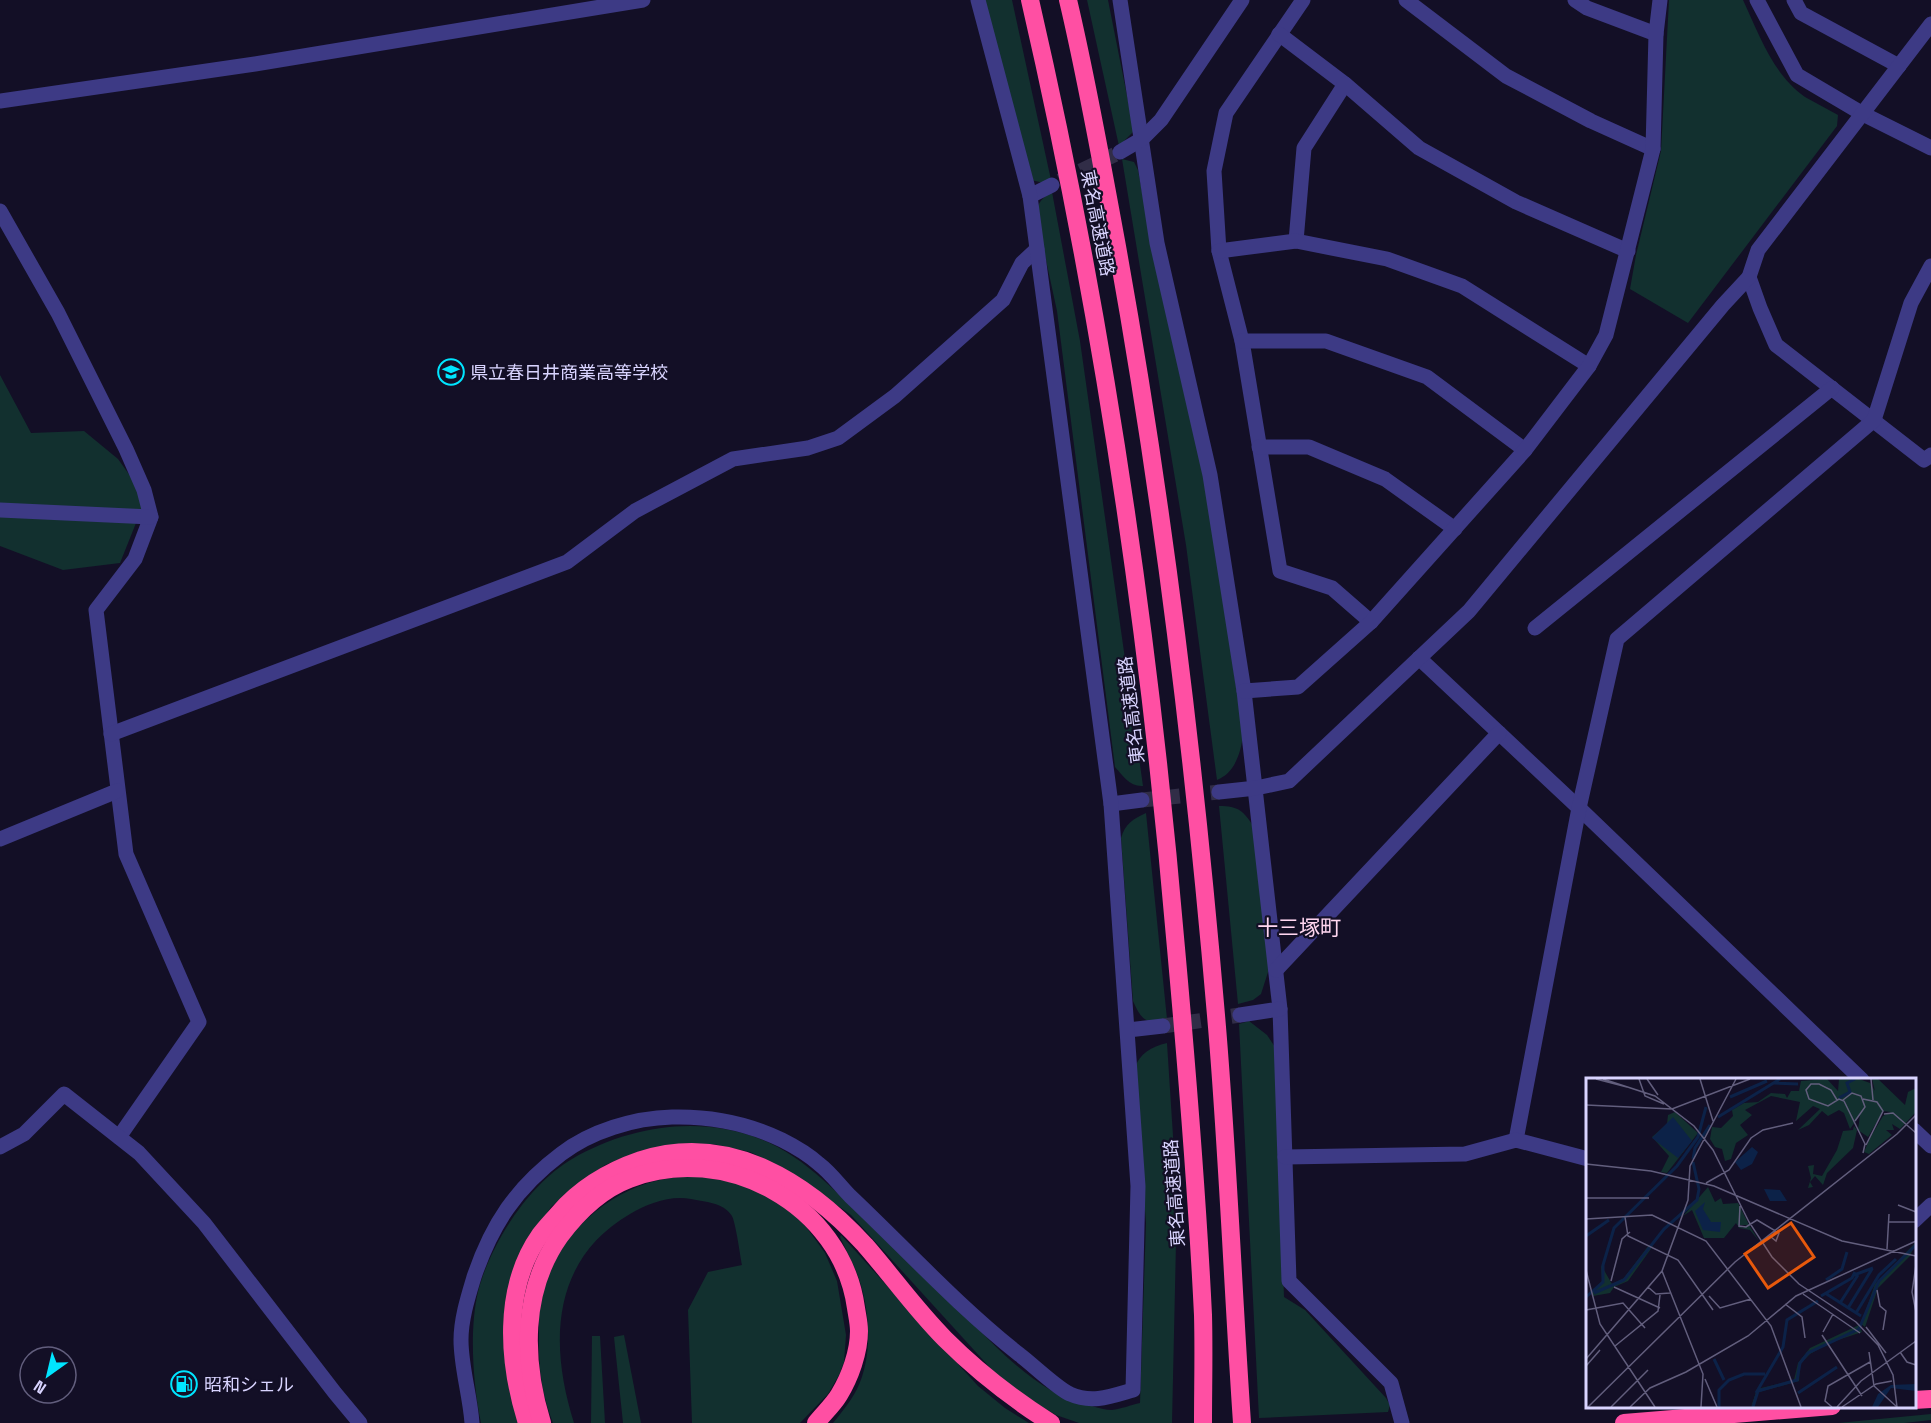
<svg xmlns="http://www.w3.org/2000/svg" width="1931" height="1423" viewBox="0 0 1931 1423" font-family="'Space Grotesk','Noto Sans JP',sans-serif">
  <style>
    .green { fill: #12302f }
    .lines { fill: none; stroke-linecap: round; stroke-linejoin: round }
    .street-tunnel { stroke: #312d47; stroke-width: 15; stroke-dasharray: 15 8; stroke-linecap: butt }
    .street { stroke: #3d3a85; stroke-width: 15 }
    .highway { stroke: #ff4fa3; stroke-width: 18 }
    .labels { text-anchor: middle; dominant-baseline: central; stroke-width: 4.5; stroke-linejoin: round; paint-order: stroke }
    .street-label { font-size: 18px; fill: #d9d4ff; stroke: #130f26 }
    .poi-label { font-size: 18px; fill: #d9d4ff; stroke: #130f26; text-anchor: start }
    .quarter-label { font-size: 21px; fill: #ffd6f0; stroke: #130f26 }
    .inset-river { fill: none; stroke: #0c2248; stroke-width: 3 }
    .inset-road { fill: none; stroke: #625e7d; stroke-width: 1.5 }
    .view { fill: #e8590c; fill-opacity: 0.15; stroke: #e8590c; stroke-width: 3 }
    .inset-edge { fill: none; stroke: #d9d4ff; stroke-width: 3 }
  </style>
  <rect width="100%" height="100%" fill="#130f26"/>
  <g class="green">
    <polygon points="984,0 1012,0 1051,180 1044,183 1031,180"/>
    <polygon points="1087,0 1108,0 1134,131 1119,146"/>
    <path d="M 1669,0 L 1743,0 C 1759,34 1773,75 1805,97 C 1816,103 1827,109 1838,115 L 1837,126 L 1688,323 L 1630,289 L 1636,255 L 1661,151 Z"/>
    <path d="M 1122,159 L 1134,162 L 1138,170 L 1155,260 L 1210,503 L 1243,735 C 1241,752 1235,773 1217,780 L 1186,545 Z"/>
    <path d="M 1052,192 L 1080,341 L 1143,786 C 1130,787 1123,776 1115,767 L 1057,311 L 1036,214 C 1038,202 1042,198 1052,192 Z"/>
    <polygon points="0,375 31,433 84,431 118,459 146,498 120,563 63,570 0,546"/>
    <path d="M 1219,806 C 1239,806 1243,811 1254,827 L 1269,969 L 1261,994 L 1253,1000 L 1238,1004 Z"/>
    <path d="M 1146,813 L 1167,1019 C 1146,1026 1141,1019 1133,1001 L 1121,838 C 1125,824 1133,819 1146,813 Z"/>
    <polygon points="1249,1021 1267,1035 1275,1047 1284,1297 1305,1310 1386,1398 1390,1405 1388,1412 1259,1418 1239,1024"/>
    <path d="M 1167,1043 L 1177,1198 L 1172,1423 L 1079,1423 L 1056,1415 L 1031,1400 L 994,1372 L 851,1215 L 784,1168 L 750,1152 L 713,1144 L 673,1146 L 640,1151 L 605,1165 L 578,1184 L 551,1207 L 528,1244 L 514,1279 L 519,1423 L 481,1423 C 473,1384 469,1330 478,1292 C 490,1244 529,1184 572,1159 C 629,1126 699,1115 760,1139 C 805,1156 841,1197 875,1230 C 909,1263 943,1295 977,1328 C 1010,1361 1046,1397 1092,1406 C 1098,1408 1106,1410 1112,1410 C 1121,1409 1131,1405 1140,1403 L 1146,1223 L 1134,1069 C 1140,1053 1151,1047 1167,1043 Z"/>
    <path d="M 697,1176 L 747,1185 L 789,1209 L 807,1228 L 825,1253 L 837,1281 L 846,1335 L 844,1362 L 839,1375 L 828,1394 L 800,1423 L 692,1423 L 688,1310 L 708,1272 L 742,1265 C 740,1255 736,1224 732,1216 C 723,1202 705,1202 691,1199 C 671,1195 648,1203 630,1214 C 551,1260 549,1344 574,1423 L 553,1423 C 542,1395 538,1367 539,1337 C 539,1323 538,1306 542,1292 C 557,1236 608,1189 665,1179 C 675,1177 686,1177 697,1176 Z"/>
    <path d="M 841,1235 L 978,1386 L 1005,1408 L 1029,1423 L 833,1423 C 841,1413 851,1401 857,1389 C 874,1355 870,1305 856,1271 C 851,1259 845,1248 840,1237 Z"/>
    <polygon points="624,1335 641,1423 623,1423 614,1337"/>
    <polygon points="592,1336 600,1336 605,1423 591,1423"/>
    <polygon points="1931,1414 1931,1420 1904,1423 1838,1423"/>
  </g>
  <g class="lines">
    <g class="street-tunnel">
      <polyline points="1060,181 1120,152"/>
      <polyline points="1142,800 1219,792"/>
      <polyline points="1163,1026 1240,1015"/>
    </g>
    <g class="street">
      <polyline points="1120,0 1157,243 1210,475 1244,691 1280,1009 1289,1281 1391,1383 1402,1423"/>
      <polyline points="1303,0 1226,113 1214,171 1219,251 1242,341 1280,571 1332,588 1371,622"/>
      <polyline points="1406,0 1506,76 1591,121 1653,149"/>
      <polyline points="1575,0 1587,8 1656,34"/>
      <polyline points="1757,0 1797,75 1863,114 1931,148"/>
      <polyline points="1794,0 1801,13 1899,66"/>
      <polyline points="1279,34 1345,84 1419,148 1516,202 1628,251"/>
      <polyline points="0,101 255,64 643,0"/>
      <polyline points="1120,152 1142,139 1161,120 1242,0"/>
      <polyline points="1030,196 1052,185"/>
      <polyline points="0,211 58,313 126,449 144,490 151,517 135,559 96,610 126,854 199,1022 119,1137"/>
      <polyline points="1296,241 1304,148 1345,84"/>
      <polyline points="1219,251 1296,241 1387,259 1462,286 1589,366"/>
      <polyline points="1749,277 1760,308 1776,345 1924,460 1931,455"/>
      <polyline points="1242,341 1326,341 1427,377 1525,450"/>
      <polyline points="1259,447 1309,447 1385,479 1455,529"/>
      <polyline points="0,510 151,517"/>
      <polyline points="1535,628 1832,388"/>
      <polyline points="1419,658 1579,808 1862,1080"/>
      <polyline points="1244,691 1298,687 1371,622 1525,450 1589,366 1606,335 1653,149 1656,34 1660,0"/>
      <polyline points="111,734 567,562 635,511 733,459 808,448 838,438 895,396 1003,300 1022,263 1037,249"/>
      <polyline points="1219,792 1256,788 1289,781 1469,611 1723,305 1749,277 1758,250 1931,24"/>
      <polyline points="1111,804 1142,800"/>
      <polyline points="0,839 117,791"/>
      <polyline points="1276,970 1499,733"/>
      <polyline points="1240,1015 1280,1009"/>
      <polyline points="1128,1030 1163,1026"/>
      <polyline points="1914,1130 1931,1146"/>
      <polyline points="1516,1140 1579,808 1617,639 1874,420 1911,303 1931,266"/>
      <polyline points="0,1147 24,1134 64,1094 139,1153 204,1223 335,1393 360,1423"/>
      <polyline points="1285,1157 1465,1154 1516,1140 1588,1159"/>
      <polyline points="1914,1221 1931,1205"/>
      <path d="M 472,1423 C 470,1395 461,1367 461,1340 C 461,1319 468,1297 474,1277 C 492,1224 516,1188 561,1154 C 591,1131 634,1118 672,1117 C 710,1116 747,1123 782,1140 C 794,1146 809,1155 819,1164 C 831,1173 840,1186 850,1196 C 906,1249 959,1307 1020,1355 C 1032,1364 1058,1389 1070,1394 C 1092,1404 1112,1396 1133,1390 L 1138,1186 L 1111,804 L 1030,196 L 978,0"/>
    </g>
    <g class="highway">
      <path d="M 1030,0 C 1102,312 1149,629 1176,948 C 1187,1070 1197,1192 1203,1315 C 1204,1351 1203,1387 1203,1423"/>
      <path d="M 1068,0 C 1087,80 1101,160 1116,241 C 1163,500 1195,764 1217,1027 C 1228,1159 1233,1291 1242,1423"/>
      <polyline points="1914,1400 1931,1399"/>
      <path d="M 527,1423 C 508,1363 502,1289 540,1235 C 546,1227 552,1221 558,1214 C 580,1188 609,1171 641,1160 C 730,1132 807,1182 865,1245 C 892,1276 916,1310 945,1339 C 976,1370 1013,1399 1051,1423"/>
      <path d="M 542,1423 C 523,1361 521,1291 560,1236 C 578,1212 600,1190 629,1179 C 725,1141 842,1205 856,1308 C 857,1315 859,1323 859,1331 C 859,1352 850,1377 839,1395 C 833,1405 823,1414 816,1423"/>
      <polyline points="1624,1423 1832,1406"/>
    </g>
  </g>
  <defs>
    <g id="school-ring" transform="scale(1.35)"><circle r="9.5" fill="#130f26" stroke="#00e5ff" stroke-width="1.5"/><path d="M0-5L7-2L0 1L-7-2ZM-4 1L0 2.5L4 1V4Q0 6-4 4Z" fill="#00e5ff"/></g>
    <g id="fuel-ring" transform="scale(1.35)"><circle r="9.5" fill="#130f26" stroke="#00e5ff" stroke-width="1.5"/><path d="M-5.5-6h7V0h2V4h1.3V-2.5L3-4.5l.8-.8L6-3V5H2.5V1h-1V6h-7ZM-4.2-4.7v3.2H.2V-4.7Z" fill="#00e5ff"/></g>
  </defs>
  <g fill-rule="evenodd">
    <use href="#school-ring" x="451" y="372"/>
    <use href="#fuel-ring" x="184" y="1384"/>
  </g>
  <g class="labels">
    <g class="street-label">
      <text transform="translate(1098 223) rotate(79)">東名高速道路</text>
      <text transform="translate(1131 710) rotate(-97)">東名高速道路</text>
      <text transform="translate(1174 1193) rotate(-94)">東名高速道路</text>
    </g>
    <g class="poi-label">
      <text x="470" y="372">県立春日井商業高等学校</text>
      <text x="204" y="1384">昭和シェル</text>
    </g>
    <g class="quarter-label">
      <text x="1299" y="927">十三塚町</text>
    </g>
  </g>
  <g transform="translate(1586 1078)">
    <rect width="330" height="330" fill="#130f26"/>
    <path d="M 241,1 L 252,13 L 253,1 L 273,1 L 284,5 L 289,13 L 286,1 L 292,1 L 319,27 L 322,14 L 330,10 L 329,35 L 314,51 L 306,46 L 308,52 L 300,52 L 306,57 L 283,76 L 278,74 L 284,60 L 297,38 L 305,34 L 297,33 L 282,59 L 272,52 L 274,37 L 264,51 L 258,35 L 253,32 L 242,38 L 236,33 L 223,47 L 212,52 L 234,31 L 227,28 L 210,43 L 214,24 L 185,18 L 159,32 L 166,37 L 154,47 L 162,57 L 150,65 L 145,81 L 139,83 L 136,71 L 129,69 L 124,61 L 126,49 L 135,50 L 147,38 L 146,32 L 158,25 L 172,24 L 185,15 L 199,16 L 201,20 L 205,13 L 213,13 L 215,3 ZM 89,34 L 112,55 L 81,95 L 75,94 L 83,78 L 66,59 L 81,46 L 82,37 ZM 268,48 L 271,52 L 267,70 L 241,95 L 237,107 L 229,98 L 224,104 L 227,109 L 222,110 L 225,100 L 222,88 L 228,87 L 227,96 L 236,98 L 251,72 L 257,53 L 267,52 ZM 122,109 L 129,124 L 135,120 L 137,126 L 152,125 L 163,147 L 151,147 L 157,150 L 163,147 L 173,163 L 164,152 L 153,150 L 150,145 L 138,160 L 118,160 L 106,132 L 97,138 ZM 330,164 L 324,178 L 292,210 L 279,249 L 275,246 L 289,206 ZM 63,167 L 67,168 L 42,203 L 28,209 L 24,215 L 7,218 L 6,214 L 16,203 L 15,187 L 26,206 L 38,200 ZM 273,247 L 276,254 L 243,265 L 224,276 L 214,286 L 213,303 L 173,314 L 165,329 L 171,311 L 208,302 L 212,285 L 224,270 Z" fill="#12302f"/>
    <path d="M 87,39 L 106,63 L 92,80 L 66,60 ZM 166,69 L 172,74 L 166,86 L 155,92 L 149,84 ZM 178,111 L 194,112 L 201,123 L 184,123 ZM 119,124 L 117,131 L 125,144 L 135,144 L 134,154 L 117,152 L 109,133 ZM 330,306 L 330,313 L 305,310 L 292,329 L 286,329 L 292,316 L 305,307 Z" fill="#0c2248"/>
    <path class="inset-river" d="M 188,5 L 212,6M 144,19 L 181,3M 253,20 L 264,14 L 261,5 L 269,1M 132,39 L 194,1M 107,81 L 109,70 L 124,47M 0,158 L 23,142M 268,197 L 287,190M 240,202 L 256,191 L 261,174M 8,215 L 38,202 L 78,151 L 111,122 L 113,111 L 107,84M 239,215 L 275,238M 235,218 L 266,200 L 269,194M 0,219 L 17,204 L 17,187 L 28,150 L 91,88 L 112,59 L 120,29M 254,225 L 272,197M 262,230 L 286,191M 270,235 L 293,197 L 310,181M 128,281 L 138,302M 170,315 L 197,269 L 201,242 L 232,223M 212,315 L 251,289M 133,329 L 133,312 L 143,302 L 158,296 L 179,296M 167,329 L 172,313 L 211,302 L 214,285 L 222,275 L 273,251 L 293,203 L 330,167"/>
    <path class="inset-road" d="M 10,1 L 41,9M 17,1 L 69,18 L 108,48 L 127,72 L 163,144 L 186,179 L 213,206 L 270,244 L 292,267 L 307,297 L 311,329M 53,1 L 59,18 L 78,26M 61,1 L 72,17M 114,1 L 127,43M 285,1 L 287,22M 277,21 L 291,24 L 297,33 L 280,67M 251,22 L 245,12 L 233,6 L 225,6 L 220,12 L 223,21 L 242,28 L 253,21 L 258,23 L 279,66 L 277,75M 257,22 L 266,15 L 275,18 L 279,29 L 269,43M 0,27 L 86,31 L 164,1M 298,36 L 307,35 L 330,55M 0,86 L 65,93 L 128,108 L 256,163 L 330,178M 120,105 L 143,92 L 165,60 L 177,52 L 207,45M 0,120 L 63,120M 312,127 L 330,134M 154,128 L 153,148 L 160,149 L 171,142 L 193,155 L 190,163 L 185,159 L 190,153M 39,139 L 42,158 L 92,182 L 127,232M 0,141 L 66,137 L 120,163 L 185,248 L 215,329M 303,144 L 330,144M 301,171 L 303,136M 330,187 L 326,214 L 330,234M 0,192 L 14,246 L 69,329M 76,193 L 117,296 L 115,329M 25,203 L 36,161 L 44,154M 28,209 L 74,230M 62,209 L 70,216 L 84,215M 291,212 L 294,228 L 300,233 L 297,252M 217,216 L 274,255M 123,218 L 134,230 L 165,221M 199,226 L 216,239 L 219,260M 0,232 L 37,225 L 59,250M 280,249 L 300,275M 237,254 L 247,236M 236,257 L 276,318M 29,268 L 72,233 L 74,217M 283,274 L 288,308 L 311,329M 314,274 L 321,284 L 330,287M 0,281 L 76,193 L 102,122 L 104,88 L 150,1M 0,288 L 14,272M 119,301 L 131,329M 2,329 L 149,184 L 311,56 L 330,37M 25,329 L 62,292M 44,329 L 64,310 L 100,294 L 162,258 L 210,218 L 330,163M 246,329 L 239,323 L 242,308 L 284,284M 251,329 L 275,303 L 330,263M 256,329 L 290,306 L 306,303"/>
    <path class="view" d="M 205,145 L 228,179 L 182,210 L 159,176 Z"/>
    <rect width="330" height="330" class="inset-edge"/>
  </g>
  <g transform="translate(48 1375) rotate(214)"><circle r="28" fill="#130f26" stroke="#625e7d" stroke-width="1.5"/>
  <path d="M0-4.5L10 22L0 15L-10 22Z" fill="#00e5ff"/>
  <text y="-9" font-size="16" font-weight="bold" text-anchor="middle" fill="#d9d4ff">N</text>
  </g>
</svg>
